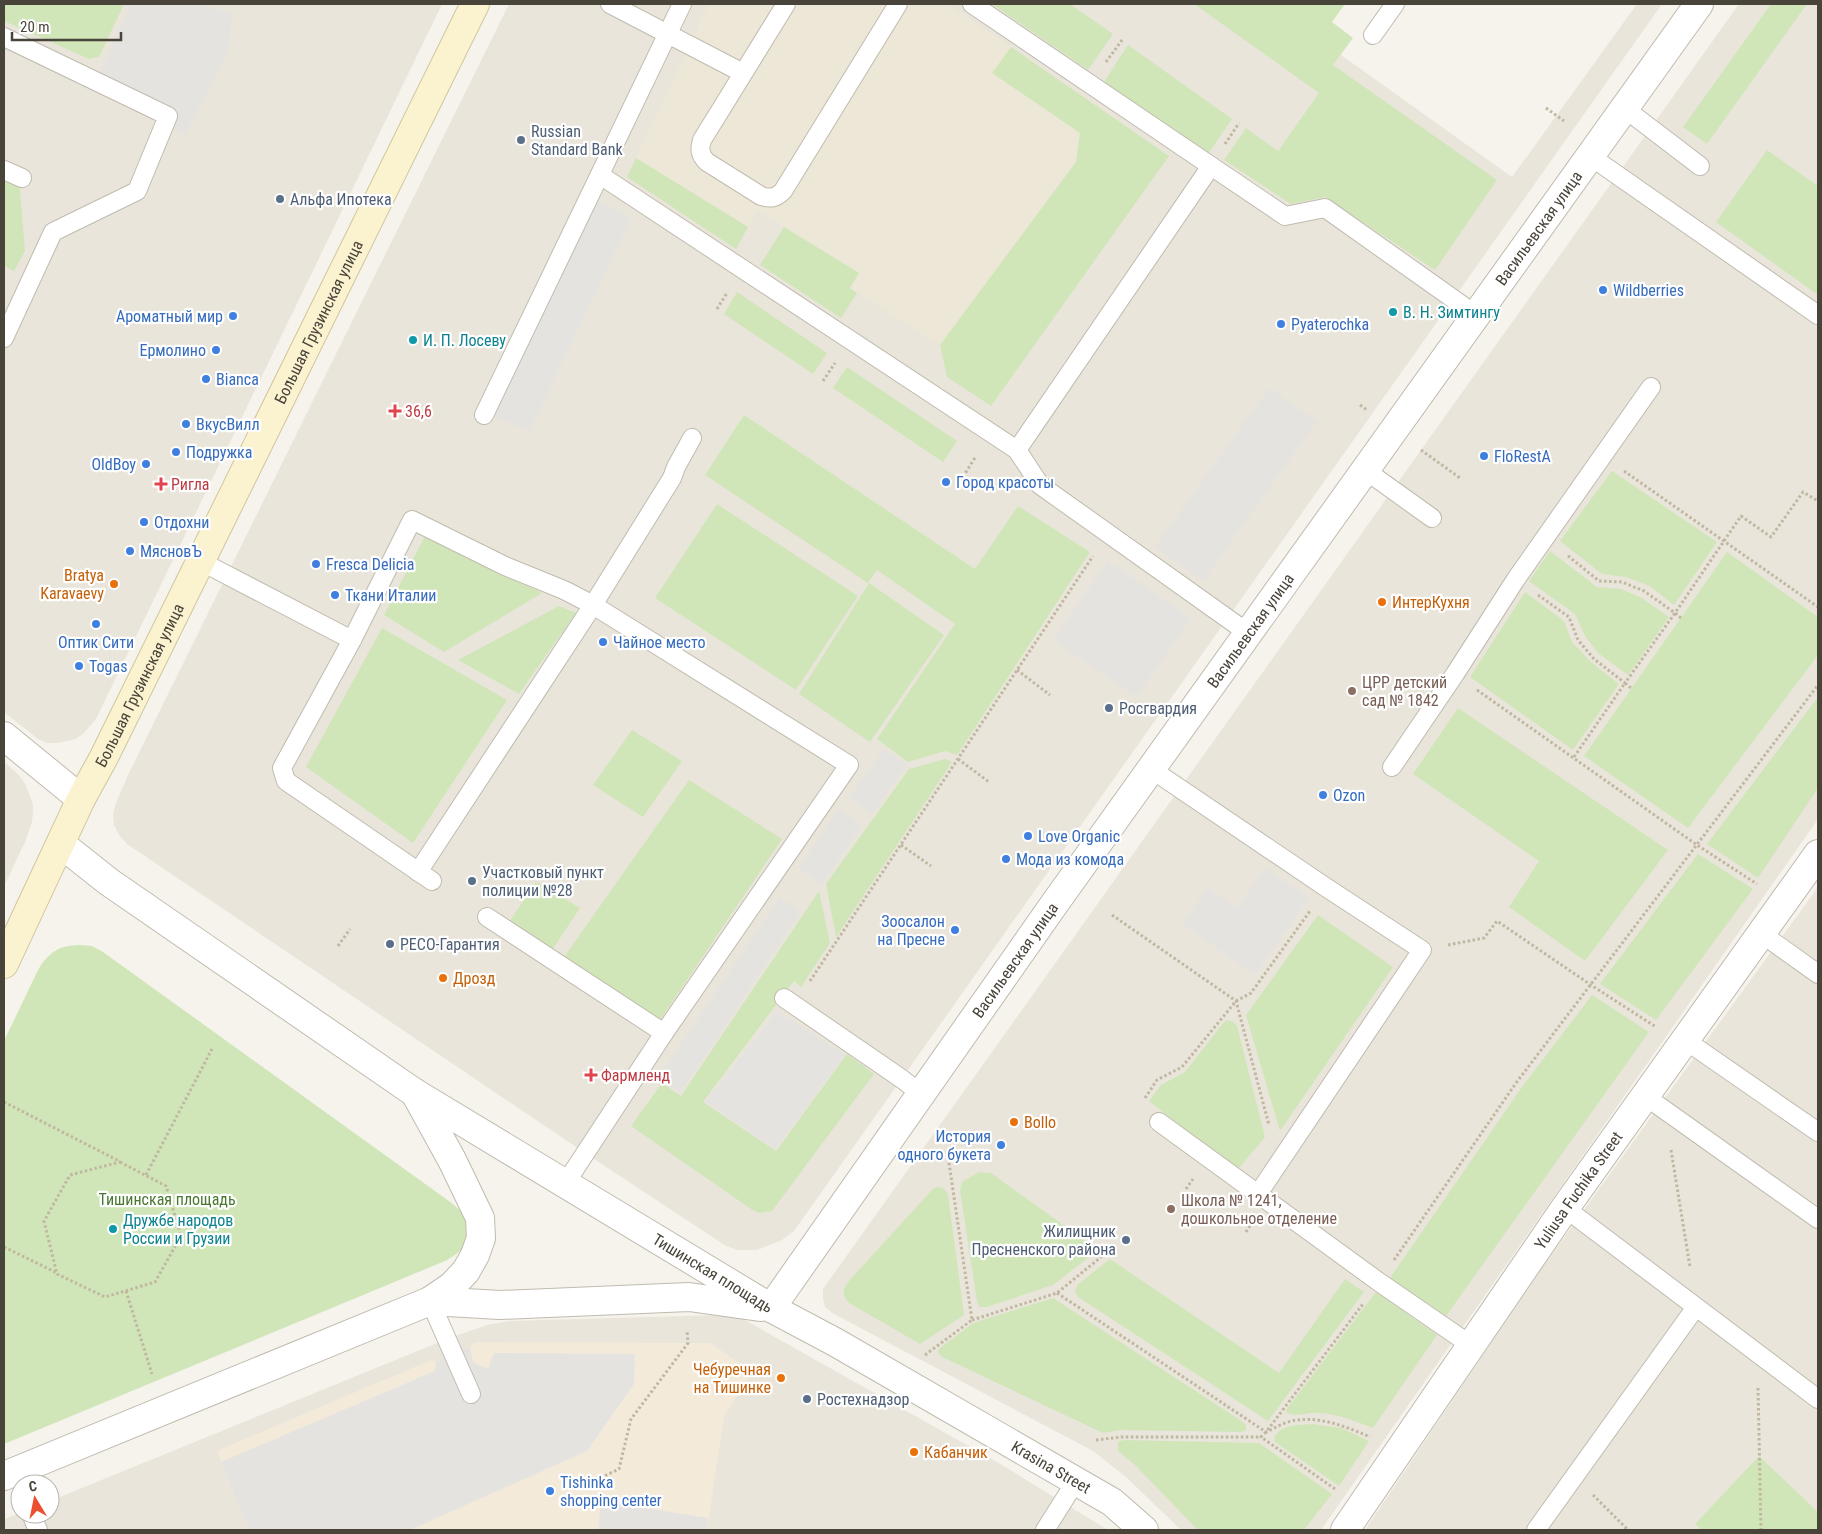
<svg xmlns="http://www.w3.org/2000/svg" width="1822" height="1534" viewBox="0 0 1822 1534" font-family="'Roboto Condensed',sans-serif">
  <style>
    .residential { fill: #e9e5db }
    .commercial { fill: #f4eada }
    .education { fill: #ede7d7 }
    .green { fill: #d0e6b9 }
    .parking { fill: #e4e3e0 }
    .lines { fill: none; stroke-linecap: round; stroke-linejoin: round }
    .service-casing { stroke: #c0bbaf; stroke-width: 20 }
    .minor-casing { stroke: #c0bbaf; stroke-width: 30 }
    .tertiary-casing { stroke: #c0bbaf; stroke-width: 30 }
    .secondary-casing { stroke: #d1c69f; stroke-width: 30 }
    .path { stroke: #c1b7a1; stroke-width: 3; stroke-dasharray: 2.5 2.5; stroke-linecap: butt }
    .service { stroke: #fff; stroke-width: 18 }
    .minor { stroke: #fff; stroke-width: 28 }
    .tertiary { stroke: #fff; stroke-width: 28 }
    .secondary { stroke: #fbf2d0; stroke-width: 28 }
    .service-dot { fill: #5c6f8a; stroke: #fff; stroke-width: 2 }
    .shop-dot { fill: #3f7fe0; stroke: #fff; stroke-width: 2 }
    .culture-dot { fill: #0f9aa8; stroke: #fff; stroke-width: 2 }
    .health-dot { fill: #e0444e; stroke: #fff; stroke-width: 2 }
    .food-dot { fill: #e8710a; stroke: #fff; stroke-width: 2 }
    .education-dot { fill: #8d6e63; stroke: #fff; stroke-width: 2 }
    .labels { text-anchor: middle; dominant-baseline: central; stroke-width: 4.5; stroke-linejoin: round; paint-order: stroke }
    .service-label { font-size: 16px; fill: #4e5e75; stroke: #fff; text-anchor: start }
    .street-label { font-size: 16px; fill: #49443a; stroke: #fff }
    .shop-label { font-size: 16px; fill: #366cbe; stroke: #fff; text-anchor: start }
    .culture-label { font-size: 16px; fill: #0d838f; stroke: #fff; text-anchor: start }
    .health-label { font-size: 16px; fill: #be3a42; stroke: #fff; text-anchor: start }
    .food-label { font-size: 16px; fill: #c56008; stroke: #fff; text-anchor: start }
    .education-label { font-size: 16px; fill: #785e54; stroke: #fff; text-anchor: start }
    .park-label { font-size: 16px; fill: #4a7830; stroke: #fff }
  </style>
  <rect width="100%" height="100%" fill="#f5f3ec"/>
  <g class="residential">
    <polygon points="4,4 442,4 96,719 83,734 75,739 58,743 47,743 38,739 4,712"/>
    <polygon points="509,4 1307,4 1295,22 1512,177 1637,4 1662,4 794,1231 782,1240 757,1250 738,1250 726,1246 585,1153 127,844 119,835 114,825 113,814 116,803 129,773"/>
    <polygon points="1739,4 1818,4 1818,819 1321,1530 1181,1530 1126,1477 1093,1451 832,1313 825,1307 823,1299 823,1289"/>
    <polygon points="4,762 19,775 25,784 33,804 33,812 32,822 25,842 4,886"/>
    <polygon points="1818,887 1818,1530 1365,1530 1541,1269"/>
    <polygon points="719,1315 741,1318 752,1324 997,1462 1108,1530 4,1530 4,1519 20,1513 50,1514 50,1501 447,1339 487,1325 509,1321"/>
  </g>
  <polygon class="commercial" points="475,1342 710,1343 752,1372 724,1416 707,1530 249,1530 217,1451 431,1360 436,1362 453,1355 470,1347"/>
  <polygon class="education" points="709,4 947,4 1011,47 993,73 1080,133 1076,162 940,345 849,288 859,272 784,227 758,211 748,227 636,158"/>
  <g class="green">
    <polygon points="4,4 124,4 99,57 89,59 4,21"/>
    <polygon points="992,4 1070,4 1113,34 1088,70"/>
    <polygon points="1194,4 1345,4 1332,22 1353,38 1333,65 1497,180 1435,270 1325,197 1291,204 1224,160 1246,128 1278,151 1319,93"/>
    <polygon points="1771,4 1807,4 1707,144 1683,127"/>
    <polygon points="1128,45 1232,119 1208,154 1104,82"/>
    <polygon points="1011,47 1169,156 991,406 947,377 940,345 1076,162 1080,133 992,73"/>
    <polygon points="1767,150 1818,186 1818,295 1716,222"/>
    <polygon points="636,158 748,227 736,249 627,177"/>
    <polygon points="4,173 19,180 25,251 14,271 4,266"/>
    <polygon points="784,227 859,273 850,288 857,293 841,318 760,265"/>
    <polygon points="737,292 827,353 813,374 724,314"/>
    <polygon points="847,367 957,441 943,462 833,388"/>
    <polygon points="744,415 975,569 1018,506 1090,552 957,755 945,751 908,762 877,739 955,624 877,570 868,583 705,475"/>
    <polygon points="1612,471 1717,542 1674,605 1650,586 1626,577 1602,574 1560,541"/>
    <polygon points="717,504 858,596 796,690 655,598"/>
    <polygon points="425,536 542,593 444,652 384,615"/>
    <polygon points="1550,551 1597,587 1621,589 1640,597 1669,617 1628,675 1598,653 1585,636 1575,614 1529,581"/>
    <polygon points="1727,552 1818,617 1818,655 1688,828 1584,756"/>
    <polygon points="869,583 944,635 870,742 799,694"/>
    <polygon points="1525,592 1564,621 1572,642 1591,662 1619,684 1573,750 1470,677"/>
    <polygon points="559,606 576,613 519,694 458,660"/>
    <polygon points="382,628 507,700 413,843 306,767"/>
    <polygon points="1818,697 1818,788 1758,878 1707,844"/>
    <polygon points="1458,708 1668,850 1585,961 1509,907 1539,861 1413,774"/>
    <polygon points="632,730 682,761 643,817 593,785"/>
    <polygon points="945,759 952,762 836,937 826,884 909,769"/>
    <polygon points="689,780 782,839 660,1020 564,957"/>
    <polygon points="1698,854 1753,889 1656,1020 1600,984"/>
    <polygon points="536,882 580,908 550,953 507,925"/>
    <polygon points="819,891 830,943 801,987 794,981 703,1102 776,1151 847,1054 874,1074 772,1211 759,1213 751,1209 631,1126 662,1083 681,1096"/>
    <polygon points="1318,915 1393,967 1280,1131 1246,1015"/>
    <path d="M 79,945 L 92,946 L 103,952 L 453,1204 C 457,1208 463,1212 465,1216 C 478,1237 463,1252 445,1261 L 4,1444 L 4,1041 L 38,970 C 49,952 58,946 79,945 Z"/>
    <polygon points="1592,995 1649,1032 1446,1316 1390,1278 1522,1087"/>
    <polygon points="1228,1020 1233,1022 1237,1026 1265,1137 1237,1170 1149,1101 1161,1085 1185,1072 1224,1022"/>
    <polygon points="979,1172 991,1173 1098,1250 1053,1285 987,1307 980,1307 977,1302 960,1190 962,1182"/>
    <path d="M 937,1187 L 943,1188 L 948,1194 L 964,1315 L 920,1344 L 849,1303 C 842,1295 842,1291 848,1282 L 932,1190 Z"/>
    <polygon points="1110,1259 1279,1373 1345,1279 1364,1292 1268,1421 1078,1297 1075,1291 1077,1285"/>
    <path d="M 1376,1292 L 1437,1335 L 1373,1428 C 1355,1421 1336,1413 1315,1413 C 1305,1413 1296,1417 1287,1413 L 1286,1410 Z"/>
    <polygon points="1053,1298 1240,1420 1246,1425 1246,1430 1241,1432 1121,1430 1103,1433 940,1356 938,1351 940,1348 973,1323"/>
    <path d="M 1312,1424 L 1341,1428 L 1369,1441 L 1339,1486 L 1275,1442 L 1274,1438 C 1280,1424 1300,1425 1312,1424 Z"/>
    <polygon points="1123,1440 1259,1443 1332,1494 1304,1530 1198,1530 1134,1464 1118,1451 1118,1442"/>
    <polygon points="1759,1456 1818,1512 1818,1530 1702,1530 1695,1524"/>
  </g>
  <g class="parking">
    <polygon points="131,4 201,4 232,14 228,50 185,135 92,89"/>
    <polygon points="593,199 631,218 529,432 490,414"/>
    <polygon points="1269,388 1317,421 1203,581 1155,547"/>
    <polygon points="1108,561 1191,618 1136,697 1054,640"/>
    <polygon points="884,749 907,765 872,814 849,798"/>
    <polygon points="839,809 862,825 822,884 799,868"/>
    <polygon points="1265,868 1309,898 1255,975 1182,924 1208,887 1237,908"/>
    <polygon points="780,897 801,912 680,1092 658,1078"/>
    <polygon points="777,1011 845,1055 775,1149 706,1101"/>
    <polygon points="470,1347 473,1362 488,1369 494,1353 635,1354 634,1384 587,1451 410,1530 249,1530 221,1462 435,1371 436,1362"/>
    <polygon points="601,1501 708,1518 707,1530 598,1530"/>
  </g>
  <g class="lines">
    <g class="service-casing">
      <g id="service">
        <polyline points="610,4 743,73"/>
        <path d="M 786,4 L 702,140 C 699,150 700,155 707,162 L 761,196 C 771,199 776,198 783,191 L 898,4"/>
        <polyline points="972,4 1211,166"/>
        <polyline points="1373,35 1395,4"/>
        <polyline points="4,37 168,116 137,191 53,232 4,338"/>
        <polyline points="1624,108 1700,166"/>
        <polyline points="1590,156 1818,315"/>
        <polyline points="4,170 22,178"/>
        <polyline points="600,175 1017,450 1040,485 1248,633"/>
        <polyline points="484,415 682,4"/>
        <polyline points="1017,450 1211,166 1285,216 1325,208 1476,315"/>
        <polyline points="1365,470 1432,518"/>
        <polyline points="200,561 352,640 282,768 286,781 432,881"/>
        <polyline points="352,640 412,520 505,566 564,590 593,605 849,765 664,1033 565,1184"/>
        <polyline points="1392,767 1455,674 1516,579 1651,387"/>
        <polyline points="1151,769 1327,888 1422,950 1258,1194 1379,1282 1472,1346"/>
        <polyline points="418,872 593,605 672,478 676,467 692,438"/>
        <polyline points="487,917 664,1033"/>
        <polyline points="1762,934 1818,974"/>
        <polyline points="784,998 902,1079 921,1094"/>
        <polyline points="1685,1040 1818,1132"/>
        <polyline points="1645,1096 1818,1219"/>
        <polyline points="1159,1122 1258,1194"/>
        <polyline points="1565,1208 1818,1399"/>
        <polyline points="430,1301 471,1394"/>
        <polyline points="31,1514 38,1530"/>
        <polyline points="1045,1530 1076,1481"/>
        <polyline points="1536,1530 1696,1307"/>
      </g>
    </g>
    <g class="minor-casing">
      <g id="minor">
        <polyline points="4,736 81,799"/>
        <polyline points="415,1093 452,1160 480,1218 481,1238 475,1255 466,1271 452,1286 430,1301"/>
        <path id="s1" d="M 1345,1530 L 1565,1208 L 1818,854"/>
      </g>
    </g>
    <g class="tertiary-casing">
      <g id="tertiary">
        <path id="s2" d="M 61,844 L 109,882 L 415,1093 L 771,1308 L 835,1342 L 1112,1502 L 1144,1530"/>
        <path id="s3" d="M 771,1308 L 1055,903 L 1699,4"/>
        <polyline points="4,1476 430,1301 500,1305 689,1297 760,1307"/>
      </g>
    </g>
    <g class="secondary-casing">
      <g id="secondary">
        <path id="s4" d="M 4,964 L 81,799 L 104,757 L 475,4"/>
      </g>
    </g>
    <g class="path">
      <polyline points="1106,62 1122,40"/>
      <polyline points="1546,108 1564,121"/>
      <polyline points="1225,144 1239,123"/>
      <polyline points="717,309 727,293"/>
      <polyline points="823,381 835,363"/>
      <polyline points="1360,405 1367,410"/>
      <polyline points="1421,450 1460,478"/>
      <polyline points="1624,471 1818,607"/>
      <polyline points="963,477 976,456"/>
      <polyline points="1538,595 1569,617 1578,640 1594,659 1625,683 1675,613 1644,591 1622,582 1599,581 1567,555"/>
      <polyline points="1681,618 1675,613 1741,516 1771,537 1803,492 1818,501"/>
      <polyline points="1017,670 1050,695"/>
      <polyline points="1477,690 1697,845 1757,884"/>
      <polyline points="1574,757 1625,683 1631,688"/>
      <polyline points="958,759 989,782"/>
      <polyline points="901,845 931,866"/>
      <polyline points="1112,915 1236,1001 1269,1125"/>
      <polyline points="1448,945 1484,938 1497,921 1591,985 1656,1027"/>
      <polyline points="338,946 350,929"/>
      <polyline points="810,981 1093,556"/>
      <polyline points="1145,1098 1157,1080 1182,1067 1236,1001 1251,993 1310,911"/>
      <polyline points="4,1102 119,1161"/>
      <polyline points="1671,1150 1690,1267"/>
      <polygon points="120,1162 166,1186 181,1236 155,1282 105,1297 57,1274 44,1221 70,1175"/>
      <polyline points="146,1175 212,1049"/>
      <polyline points="1186,1189 1193,1179"/>
      <polyline points="1246,1232 1251,1224"/>
      <polyline points="4,1247 57,1273"/>
      <polyline points="1394,1260 1516,1083 1818,685"/>
      <polyline points="126,1291 152,1374"/>
      <path d="M 1057,1293 L 1266,1432 C 1273,1429 1281,1424 1288,1422 C 1315,1414 1345,1426 1370,1437"/>
      <polyline points="972,1320 1057,1293 1112,1248"/>
      <polyline points="925,1355 972,1320 948,1156"/>
      <polyline points="1758,1388 1761,1530"/>
      <polyline points="1096,1440 1121,1437 1261,1437"/>
      <polyline points="596,1480 619,1469 631,1419 688,1343 687,1330"/>
      <polyline points="1335,1489 1261,1437 1266,1432 1363,1304"/>
      <polyline points="1593,1495 1628,1530"/>
    </g>
    <use href="#service" class="service"/>
    <use href="#minor" class="minor"/>
    <use href="#tertiary" class="tertiary"/>
    <use href="#secondary" class="secondary"/>
  </g>
  <g class="service-dot">
    <circle cx="521" cy="140" r="5"/>
    <circle cx="280" cy="199" r="5"/>
    <circle cx="1109" cy="708" r="5"/>
    <circle cx="472" cy="881" r="5"/>
    <circle cx="390" cy="944" r="5"/>
    <circle cx="1126" cy="1240" r="5"/>
    <circle cx="807" cy="1399" r="5"/>
  </g>
  <g class="shop-dot">
    <circle cx="1603" cy="290" r="5"/>
    <circle cx="233" cy="316" r="5"/>
    <circle cx="1281" cy="324" r="5"/>
    <circle cx="216" cy="350" r="5"/>
    <circle cx="206" cy="379" r="5"/>
    <circle cx="186" cy="424" r="5"/>
    <circle cx="176" cy="452" r="5"/>
    <circle cx="1484" cy="456" r="5"/>
    <circle cx="146" cy="464" r="5"/>
    <circle cx="946" cy="482" r="5"/>
    <circle cx="144" cy="522" r="5"/>
    <circle cx="130" cy="551" r="5"/>
    <circle cx="316" cy="564" r="5"/>
    <circle cx="335" cy="595" r="5"/>
    <circle cx="96" cy="624" r="5"/>
    <circle cx="603" cy="642" r="5"/>
    <circle cx="79" cy="666" r="5"/>
    <circle cx="1323" cy="795" r="5"/>
    <circle cx="1028" cy="836" r="5"/>
    <circle cx="1006" cy="859" r="5"/>
    <circle cx="955" cy="930" r="5"/>
    <circle cx="1001" cy="1145" r="5"/>
    <circle cx="550" cy="1491" r="5"/>
  </g>
  <g class="culture-dot">
    <circle cx="1393" cy="312" r="5"/>
    <circle cx="413" cy="340" r="5"/>
    <circle cx="113" cy="1229" r="5"/>
  </g>
  <g class="health-dot">
    <path d="M392.5 403.5h5v5h5v5h-5v5h-5v-5h-5v-5h5z"/>
    <path d="M158.5 476.5h5v5h5v5h-5v5h-5v-5h-5v-5h5z"/>
    <path d="M588.5 1067.5h5v5h5v5h-5v5h-5v-5h-5v-5h5z"/>
  </g>
  <g class="food-dot">
    <circle cx="114" cy="584" r="5"/>
    <circle cx="1382" cy="602" r="5"/>
    <circle cx="443" cy="978" r="5"/>
    <circle cx="1014" cy="1122" r="5"/>
    <circle cx="781" cy="1378" r="5"/>
    <circle cx="914" cy="1452" r="5"/>
  </g>
  <g class="education-dot">
    <circle cx="1352" cy="691" r="5"/>
    <circle cx="1171" cy="1209" r="5"/>
  </g>
  <g class="labels">
    <g class="service-label">
      <text x="531" y="131">Russian<tspan x="531" dy="18">Standard Bank</tspan></text>
      <text x="290" y="199">Альфа Ипотека</text>
      <text x="1119" y="708">Росгвардия</text>
      <text x="482" y="872">Участковый пункт<tspan x="482" dy="18">полиции №28</tspan></text>
      <text x="400" y="944">РЕСО-Гарантия</text>
      <text x="1116" y="1231" text-anchor="end">Жилищник<tspan x="1116" dy="18">Пресненского района</tspan></text>
      <text x="817" y="1399">Ростехнадзор</text>
    </g>
    <g class="street-label">
      <text stroke="none"><textPath href="#s3" startOffset="1325">Васильевская улица</textPath></text>
      <text stroke="none"><textPath href="#s4" startOffset="715">Большая Грузинская улица</textPath></text>
      <text stroke="none"><textPath href="#s3" startOffset="830">Васильевская улица</textPath></text>
      <text stroke="none"><textPath href="#s4" startOffset="310">Большая Грузинская улица</textPath></text>
      <text stroke="none"><textPath href="#s3" startOffset="425">Васильевская улица</textPath></text>
      <text stroke="none"><textPath href="#s1" startOffset="412">Yuliusa Fuchika Street</textPath></text>
      <text stroke="none"><textPath href="#s2" startOffset="781">Тишинская площадь</textPath></text>
      <text stroke="none"><textPath href="#s2" startOffset="1171">Krasina Street</textPath></text>
    </g>
    <g class="shop-label">
      <text x="1613" y="290">Wildberries</text>
      <text x="223" y="316" text-anchor="end">Ароматный мир</text>
      <text x="1291" y="324">Pyaterochka</text>
      <text x="206" y="350" text-anchor="end">Ермолино</text>
      <text x="216" y="379">Bianca</text>
      <text x="196" y="424">ВкусВилл</text>
      <text x="186" y="452">Подружка</text>
      <text x="1494" y="456">FloRestA</text>
      <text x="136" y="464" text-anchor="end">OldBoy</text>
      <text x="956" y="482">Город красоты</text>
      <text x="154" y="522">Отдохни</text>
      <text x="140" y="551">МясновЪ</text>
      <text x="326" y="564">Fresca Delicia</text>
      <text x="345" y="595">Ткани Италии</text>
      <text x="96" y="642" text-anchor="middle">Оптик Сити</text>
      <text x="613" y="642">Чайное место</text>
      <text x="89" y="666">Togas</text>
      <text x="1333" y="795">Ozon</text>
      <text x="1038" y="836">Love Organic</text>
      <text x="1016" y="859">Мода из комода</text>
      <text x="945" y="921" text-anchor="end">Зоосалон<tspan x="945" dy="18">на Пресне</tspan></text>
      <text x="991" y="1136" text-anchor="end">История<tspan x="991" dy="18">одного букета</tspan></text>
      <text x="560" y="1482">Tishinka<tspan x="560" dy="18">shopping center</tspan></text>
    </g>
    <g class="culture-label">
      <text x="1403" y="312">В. Н. Зимтингу</text>
      <text x="423" y="340">И. П. Лосеву</text>
      <text x="123" y="1220">Дружбе народов<tspan x="123" dy="18">России и Грузии</tspan></text>
    </g>
    <g class="health-label">
      <text x="405" y="411">36,6</text>
      <text x="171" y="484">Ригла</text>
      <text x="601" y="1075">Фармленд</text>
    </g>
    <g class="food-label">
      <text x="104" y="575" text-anchor="end">Bratya<tspan x="104" dy="18">Karavaevy</tspan></text>
      <text x="1392" y="602">ИнтерКухня</text>
      <text x="453" y="978">Дрозд</text>
      <text x="1024" y="1122">Bollo</text>
      <text x="771" y="1369" text-anchor="end">Чебуречная<tspan x="771" dy="18">на Тишинке</tspan></text>
      <text x="924" y="1452">Кабанчик</text>
    </g>
    <g class="education-label">
      <text x="1362" y="682">ЦРР детский<tspan x="1362" dy="18">сад № 1842</tspan></text>
      <text x="1181" y="1200">Школа № 1241,<tspan x="1181" dy="18">дошкольное отделение</tspan></text>
    </g>
    <g class="park-label">
      <text x="167" y="1199">Тишинская площадь</text>
    </g>
  </g>
  <rect width="1822" height="1534" fill="none" stroke="#49443a" stroke-width="10"/>
  <g transform="translate(35 1499) rotate(350)"><circle r="24" fill="#ffffff" stroke="#b6b4b0"/>
  <path d="M0-4L9 19L0 12L-9 19Z" fill="#eb4f2d"/>
  <text y="-8" font-size="14" font-weight="bold" text-anchor="middle" fill="#49443a">С</text>
  </g>
  <path d="M12 32v8h109v-8" fill="none" stroke="#49443a" stroke-width="2.5"/>
  <text x="20" y="32" font-size="15" fill="#49443a" stroke="#ffffff" stroke-width="4" paint-order="stroke">20 m</text>
</svg>
